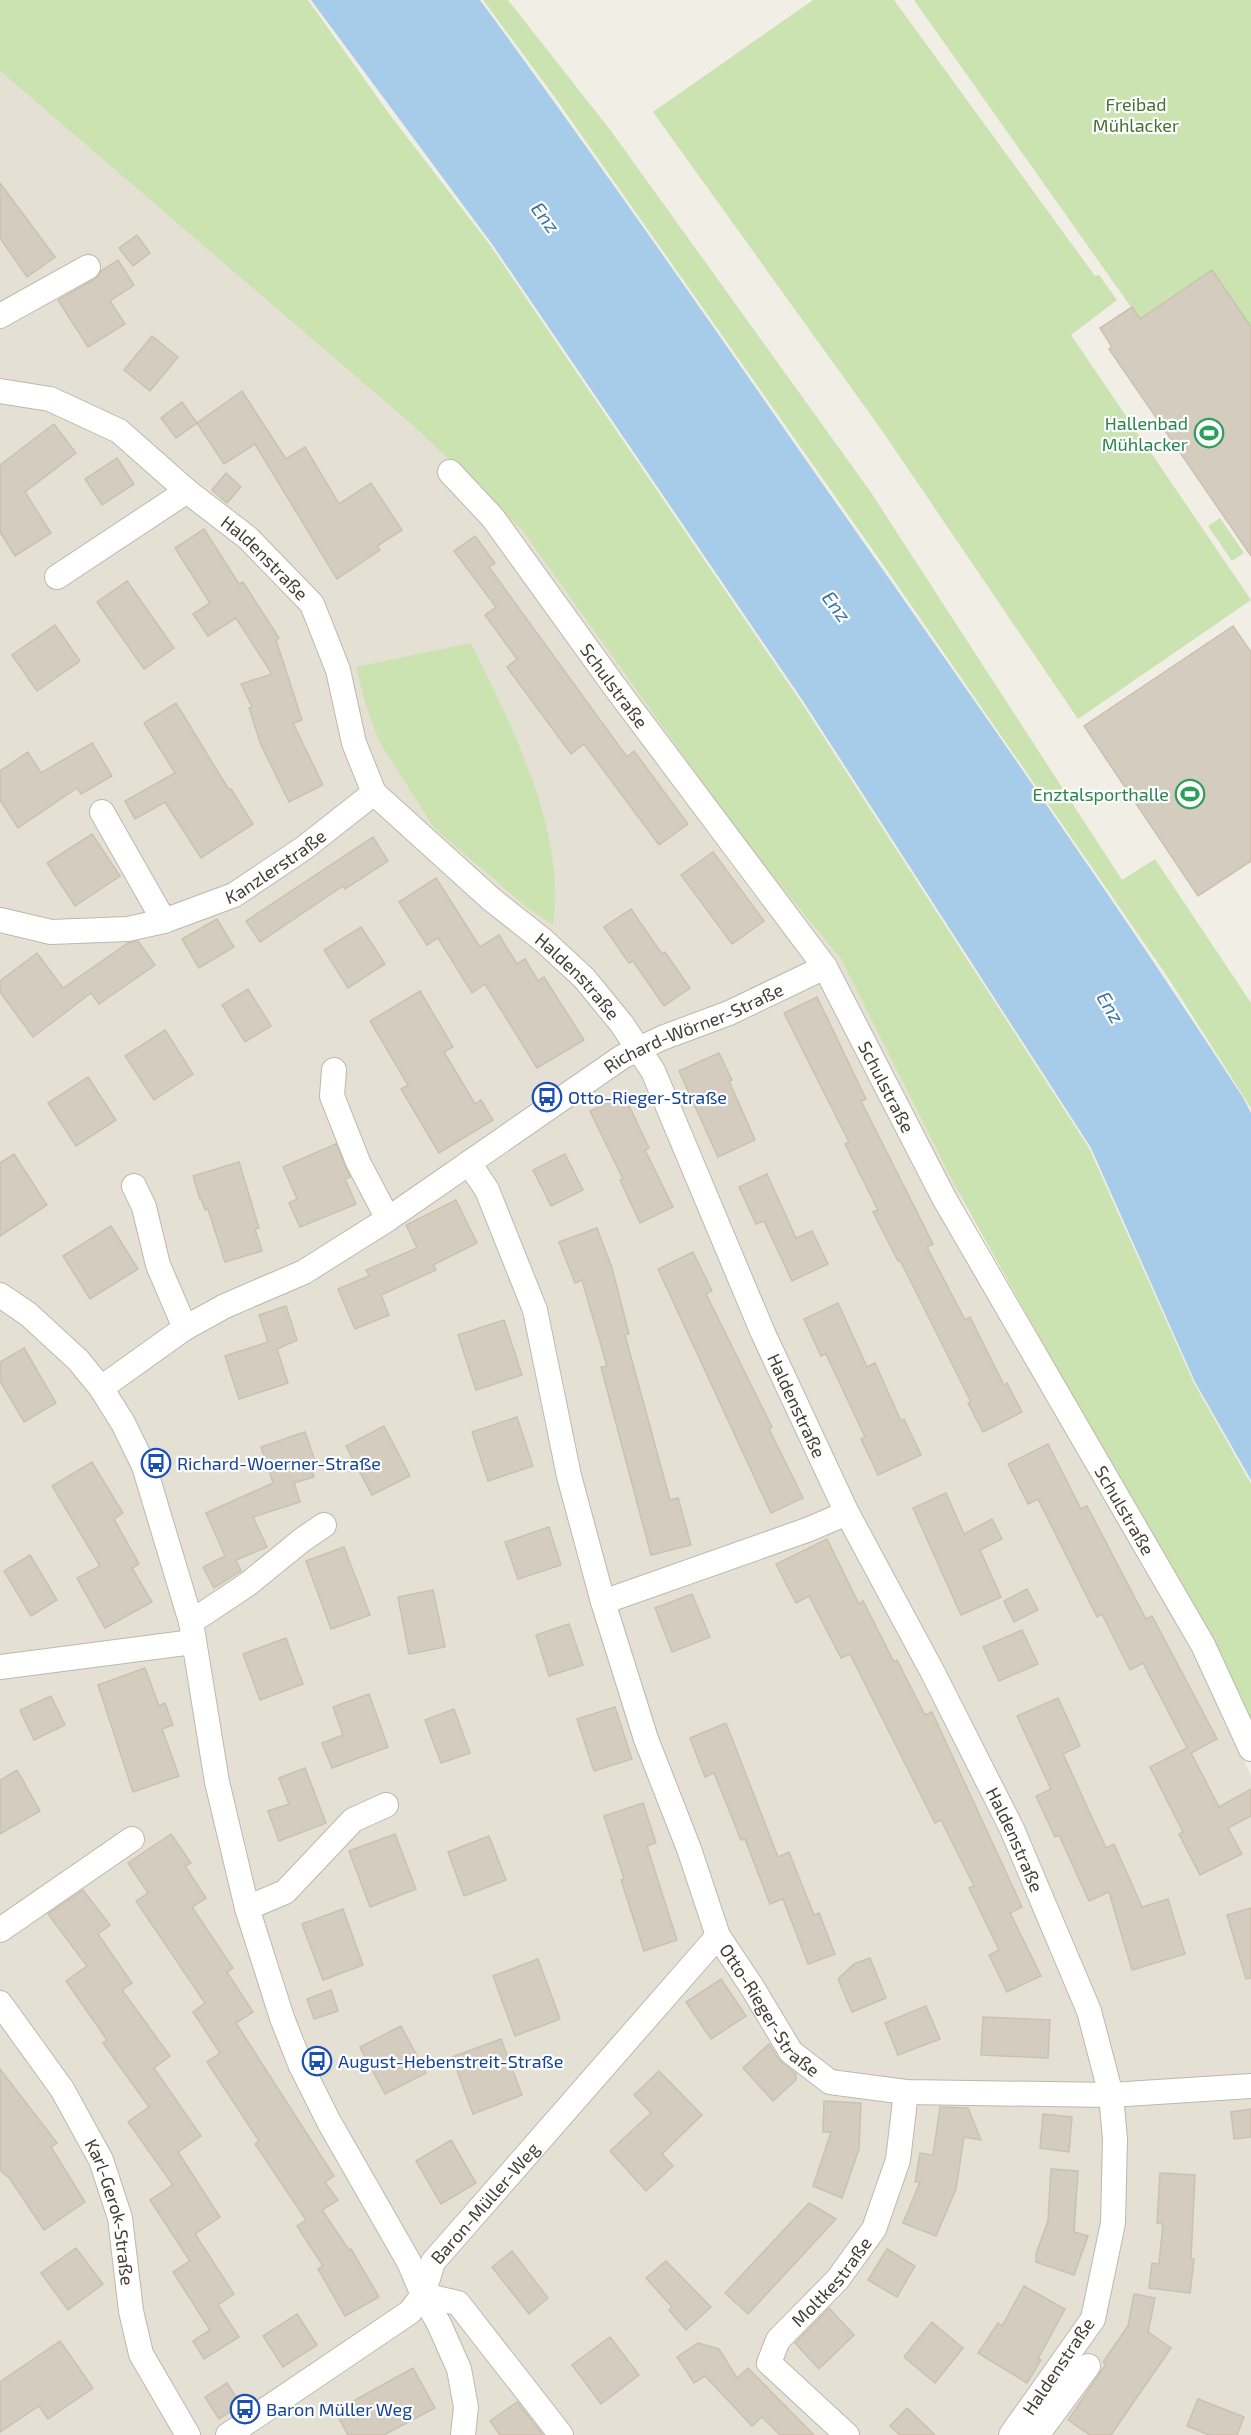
<svg xmlns="http://www.w3.org/2000/svg" width="1251" height="2435" viewBox="0 0 1251 2435" font-family="'Exo 2',sans-serif">
  <style>
    .residential { fill: #e4e0d4 }
    .green { fill: #cbe2b1 }
    .water { fill: #a6cce9 }
    .building { fill: #d4ccbf; stroke: #ccc1b0; stroke-width: 1.5 }
    .lines { fill: none; stroke-linecap: round; stroke-linejoin: round }
    .street-casing { stroke: #beb8ac; stroke-width: 26 }
    .street { stroke: #fff; stroke-width: 24 }
    .labels { text-anchor: middle; dominant-baseline: central; stroke-width: 4.5; stroke-linejoin: round; paint-order: stroke }
    .park-label { font-size: 18px; fill: #456f2e; stroke: #fff }
    .leisure-label { font-size: 18px; fill: #27864d; stroke: #fff; text-anchor: end }
    .street-label { font-size: 18px; fill: #433e35; stroke: #fff }
    .transit-label { font-size: 18px; fill: #164399; stroke: #fff; text-anchor: start }
    .water-label { font-size: 20px; font-style: italic; fill: #3975a5; stroke: #fff }
  </style>
  <rect width="100%" height="100%" fill="#f1eee5"/>
  <polygon class="residential" points="0,71 418,430 522,530 745,842 841,959 955,1186 1060,1416 1191,1646 1251,1776 1251,2435 0,2435"/>
  <g class="green">
    <polygon points="0,0 308,0 390,115 490,245 801,702 1089,1148 1194,1383 1251,1484 1251,1727 1222,1664 955,1186 841,959 745,842 522,530 418,430 0,71"/>
    <polygon points="483,0 508,0 611,131 870,491 1122,880 1155,859 1251,1003 1251,1108 1169,979 882,563 554,96"/>
    <polygon points="813,0 894,0 1095,276 1099,275 1117,300 1071,335 1251,600 1078,719 883,432 653,112"/>
    <polygon points="914,0 1251,0 1251,547 1247,550 1109,349 1112,346 1100,328 1131,307"/>
    <polygon points="1220,518 1244,553 1232,561 1208,526"/>
    <path d="M 471,643 C 512,728 566,828 553,925 L 529,909 L 434,828 L 379,741 L 366,706 L 356,667 Z"/>
  </g>
  <path class="water" d="M 311,0 L 480,0 C 597,159 709,321 822,483 C 965,687 1108,890 1244,1099 L 1251,1113 L 1251,1480 L 1195,1382 L 1091,1148 L 803,701 L 492,244 Z"/>
  <g class="building">
    <polygon points="0,183 55,257 27,277 0,238"/>
    <polygon points="137,235 150,253 133,266 119,248"/>
    <polygon points="118,260 134,285 110,301 125,324 88,347 58,300 95,279 101,271"/>
    <polygon points="1212,270 1251,327 1251,556 1109,349 1112,347 1100,328 1132,307 1140,319"/>
    <polygon points="152,336 178,357 150,391 124,370"/>
    <polygon points="242,391 286,459 305,447 339,504 371,483 402,530 377,546 380,550 337,579 255,444 224,464 197,423"/>
    <polygon points="182,402 197,423 176,438 161,418"/>
    <polygon points="54,424 76,453 25,492 51,533 15,556 0,532 0,465"/>
    <polygon points="117,458 134,484 102,505 85,479"/>
    <polygon points="226,473 241,487 227,503 212,490"/>
    <polygon points="204,529 239,584 243,582 279,638 276,640 302,720 293,723 323,785 289,802 261,745 249,708 252,707 241,684 272,674 236,618 208,636 193,614 210,603 175,548"/>
    <polygon points="475,536 495,563 489,567 627,757 634,751 688,824 659,845 584,744 571,754 507,667 517,659 485,615 496,607 454,551"/>
    <polygon points="127,581 174,648 144,669 97,602"/>
    <polygon points="55,625 80,661 37,691 12,655"/>
    <polygon points="1233,626 1251,652 1251,861 1198,896 1084,726"/>
    <polygon points="176,703 229,790 231,789 253,824 201,858 165,802 135,819 125,801 175,773 144,723"/>
    <polygon points="92,743 112,776 81,794 77,788 18,828 0,800 0,771 28,752 41,773"/>
    <polygon points="92,834 120,876 75,906 47,863"/>
    <polygon points="373,837 388,861 345,889 343,886 260,942 246,921"/>
    <polygon points="713,852 764,921 732,944 681,875"/>
    <polygon points="436,878 480,947 499,935 517,964 525,959 538,981 544,977 584,1040 537,1068 485,984 472,993 438,938 427,945 399,902"/>
    <polygon points="631,909 662,954 665,952 690,988 664,1006 633,961 629,963 604,927"/>
    <polygon points="217,919 234,947 199,968 182,939"/>
    <polygon points="361,927 385,964 348,988 324,950"/>
    <polygon points="138,941 155,965 99,1004 91,993 33,1037 0,992 0,981 37,953 63,988 128,943"/>
    <polygon points="248,989 271,1026 245,1042 222,1005"/>
    <polygon points="420,991 453,1047 444,1052 475,1104 481,1100 493,1120 439,1153 401,1089 408,1085 370,1021"/>
    <polygon points="817,997 866,1099 861,1101 933,1244 927,1247 965,1320 970,1317 1004,1385 1007,1383 1022,1412 983,1432 968,1403 971,1402 900,1260 898,1261 873,1212 878,1210 845,1144 849,1142 784,1013"/>
    <polygon points="165,1030 193,1074 154,1100 125,1056"/>
    <polygon points="719,1053 732,1080 729,1081 755,1140 718,1157 679,1071"/>
    <polygon points="88,1077 116,1120 76,1146 48,1103"/>
    <polygon points="624,1095 649,1148 645,1150 673,1207 640,1223 620,1180 623,1179 590,1111"/>
    <polygon points="336,1144 350,1177 345,1179 356,1204 300,1227 289,1203 297,1199 283,1167"/>
    <polygon points="14,1154 47,1205 0,1236 0,1163"/>
    <polygon points="565,1154 583,1190 551,1206 533,1170"/>
    <polygon points="239,1162 259,1228 255,1229 262,1251 225,1262 208,1209 205,1210 201,1199 200,1199 193,1176"/>
    <polygon points="767,1174 796,1238 812,1231 828,1264 792,1281 764,1221 756,1224 739,1187"/>
    <polygon points="456,1200 477,1243 433,1265 436,1270 381,1295 389,1315 355,1329 338,1289 369,1276 366,1270 417,1248 406,1225"/>
    <polygon points="111,1226 138,1269 90,1299 63,1256"/>
    <polygon points="597,1228 612,1268 629,1334 625,1335 670,1500 678,1498 691,1545 651,1555 601,1367 607,1366 582,1280 575,1283 559,1242"/>
    <polygon points="693,1252 712,1291 706,1294 772,1427 769,1429 803,1498 771,1513 658,1269"/>
    <polygon points="838,1303 867,1367 875,1363 901,1421 904,1419 921,1455 878,1475 861,1439 865,1437 826,1354 821,1356 804,1319"/>
    <polygon points="286,1306 297,1340 277,1349 288,1383 239,1399 225,1356 268,1342 259,1315"/>
    <polygon points="504,1320 522,1375 476,1390 458,1335"/>
    <polygon points="24,1348 56,1403 24,1422 0,1381 0,1362"/>
    <polygon points="517,1417 533,1466 488,1481 472,1432"/>
    <polygon points="384,1426 410,1476 372,1495 346,1446"/>
    <polygon points="305,1432 316,1464 311,1466 314,1477 294,1483 300,1502 253,1517 267,1547 236,1560 241,1571 214,1588 203,1567 225,1556 206,1513 273,1483 261,1447"/>
    <polygon points="1048,1444 1081,1509 1087,1506 1146,1619 1152,1616 1217,1739 1191,1753 1219,1807 1251,1789 1251,1816 1228,1828 1242,1854 1200,1875 1179,1834 1183,1832 1150,1767 1187,1748 1143,1663 1130,1670 1102,1614 1097,1617 1038,1499 1028,1504 1008,1464"/>
    <polygon points="92,1462 123,1513 114,1519 139,1564 132,1568 152,1602 105,1628 77,1578 100,1566 52,1486"/>
    <polygon points="946,1493 964,1534 992,1519 1002,1539 980,1550 1001,1597 961,1615 913,1508"/>
    <polygon points="549,1527 561,1565 518,1579 505,1542"/>
    <polygon points="827,1539 859,1604 863,1601 894,1662 897,1660 925,1715 932,1712 1022,1907 1010,1913 1041,1976 1007,1992 989,1955 999,1950 969,1888 974,1886 941,1820 935,1823 850,1654 841,1658 809,1596 796,1603 776,1564"/>
    <polygon points="344,1547 370,1615 331,1629 306,1561"/>
    <polygon points="30,1555 57,1600 31,1616 4,1571"/>
    <polygon points="1027,1589 1038,1610 1014,1622 1004,1601"/>
    <polygon points="433,1590 445,1647 409,1654 398,1597"/>
    <polygon points="692,1594 710,1637 672,1652 655,1608"/>
    <polygon points="569,1624 583,1665 549,1676 536,1635"/>
    <polygon points="1022,1630 1038,1664 999,1681 983,1647"/>
    <polygon points="286,1638 303,1684 260,1700 243,1654"/>
    <polygon points="145,1668 159,1706 165,1703 173,1725 162,1729 179,1776 133,1792 98,1685"/>
    <polygon points="369,1694 388,1747 332,1768 322,1743 343,1735 333,1707"/>
    <polygon points="51,1696 65,1725 34,1740 20,1710"/>
    <polygon points="1058,1698 1080,1746 1063,1754 1106,1848 1114,1844 1142,1907 1168,1899 1185,1954 1132,1970 1109,1892 1089,1901 1059,1835 1055,1837 1036,1796 1051,1789 1017,1716"/>
    <polygon points="615,1707 632,1759 594,1771 577,1719"/>
    <polygon points="454,1709 470,1753 441,1763 425,1720"/>
    <polygon points="726,1723 778,1857 789,1852 814,1915 819,1913 835,1954 808,1964 783,1899 770,1904 745,1839 741,1840 714,1773 705,1777 690,1738"/>
    <polygon points="305,1768 326,1823 279,1841 268,1811 289,1804 279,1778"/>
    <polygon points="17,1770 40,1811 0,1834 0,1780"/>
    <polygon points="643,1803 656,1843 647,1846 677,1940 644,1951 621,1880 624,1879 604,1816"/>
    <polygon points="171,1834 191,1863 185,1866 206,1898 192,1907 233,1968 227,1972 253,2012 236,2023 334,2176 325,2182 338,2200 322,2210 349,2250 351,2249 379,2297 345,2316 318,2269 323,2266 297,2226 306,2220 255,2144 259,2141 207,2062 220,2053 193,2012 205,2003 136,1901 148,1893 128,1863"/>
    <polygon points="395,1834 416,1889 370,1907 349,1851"/>
    <polygon points="489,1836 506,1880 464,1896 448,1852"/>
    <polygon points="83,1890 110,1925 98,1934 132,1983 122,1990 170,2056 154,2068 201,2136 178,2152 220,2217 195,2234 234,2294 218,2305 239,2337 204,2359 193,2341 210,2330 173,2272 190,2261 150,2200 173,2185 128,2122 149,2107 103,2043 107,2040 66,1981 87,1966 48,1914"/>
    <polygon points="1251,1908 1251,1978 1246,1979 1227,1915"/>
    <polygon points="343,1909 363,1965 323,1980 302,1924"/>
    <polygon points="870,1958 886,1998 852,2012 838,1979 854,1964"/>
    <polygon points="538,1959 560,2019 515,2036 493,1976"/>
    <polygon points="721,1979 746,2016 711,2039 686,2002"/>
    <polygon points="331,1990 338,2011 314,2019 307,1999"/>
    <polygon points="926,2006 940,2039 898,2055 885,2023"/>
    <polygon points="983,2017 1050,2020 1048,2058 981,2055"/>
    <polygon points="401,2026 426,2073 385,2094 360,2047"/>
    <polygon points="501,2039 522,2095 473,2114 452,2057"/>
    <polygon points="769,2044 779,2060 796,2074 796,2080 773,2101 743,2068"/>
    <polygon points="0,2069 57,2143 51,2147 85,2202 44,2230 10,2179 0,2170"/>
    <polygon points="659,2071 702,2115 662,2154 673,2166 646,2191 610,2151 651,2113 634,2095"/>
    <polygon points="824,2101 861,2103 859,2149 842,2198 813,2186 831,2132 823,2132"/>
    <polygon points="940,2107 968,2108 981,2140 964,2137 956,2189 936,2236 903,2223 920,2182 915,2182 920,2153 933,2155"/>
    <polygon points="1251,2109 1251,2137 1234,2139 1231,2112"/>
    <polygon points="1043,2114 1072,2117 1069,2152 1040,2148"/>
    <polygon points="451,2140 476,2183 441,2204 416,2161"/>
    <polygon points="1051,2169 1078,2171 1074,2232 1088,2236 1074,2275 1036,2262 1036,2254 1048,2221"/>
    <polygon points="1160,2173 1195,2175 1191,2259 1194,2259 1190,2293 1149,2288 1152,2263 1159,2264 1163,2224 1157,2223"/>
    <polygon points="809,2203 836,2219 748,2314 725,2293"/>
    <polygon points="76,2248 103,2284 68,2310 41,2273"/>
    <polygon points="887,2249 915,2266 897,2297 868,2280"/>
    <polygon points="512,2251 548,2298 529,2314 492,2267"/>
    <polygon points="666,2261 711,2307 686,2330 669,2310 672,2307 646,2278"/>
    <polygon points="1024,2286 1065,2309 1038,2359 1041,2360 1027,2383 978,2353 998,2323 1002,2326"/>
    <polygon points="1134,2294 1155,2298 1148,2332 1171,2348 1111,2435 1090,2435 1068,2420 1106,2364 1103,2362 1128,2326"/>
    <polygon points="829,2308 854,2335 819,2369 795,2343"/>
    <polygon points="297,2314 317,2345 283,2367 263,2336"/>
    <polygon points="932,2322 963,2348 935,2383 904,2357"/>
    <polygon points="610,2337 639,2375 601,2404 572,2365"/>
    <polygon points="60,2341 93,2388 48,2419 39,2406 0,2432 0,2382"/>
    <polygon points="698,2343 719,2349 737,2378 748,2368 814,2435 780,2435 762,2417 752,2426 705,2376 694,2383 677,2357"/>
    <polygon points="413,2368 435,2408 384,2435 348,2435 335,2411"/>
    <polygon points="227,2383 241,2405 219,2419 205,2397"/>
    <polygon points="1198,2399 1244,2417 1237,2435 1209,2435 1187,2426"/>
    <polygon points="517,2402 543,2435 500,2435 490,2421"/>
    <polygon points="907,2408 935,2435 900,2435 890,2426"/>
  </g>
  <g class="lines">
    <g class="street-casing">
      <g id="street">
        <polyline points="0,316 88,267"/>
        <path id="s1" d="M 0,391 L 50,399 L 119,431 L 187,491 L 248,538 L 312,604 L 338,670 L 354,743 L 374,793 L 491,899 L 544,941 L 584,978 L 621,1023 L 653,1071 L 763,1333 L 847,1513 L 932,1671 L 1012,1829 L 1089,2011 L 1111,2095 L 1115,2139 L 1113,2223 L 1093,2319 L 1011,2435"/>
        <path id="s2" d="M 450,472 L 493,518 L 612,683 L 825,967 L 944,1198 L 1203,1645 L 1251,1749"/>
        <polyline points="57,577 187,491"/>
        <polyline points="102,812 164,921"/>
        <path id="s3" d="M 0,920 L 51,932 L 128,929 L 164,921 L 234,895 L 304,848 L 374,793"/>
        <polyline points="334,1070 332,1096 358,1162 388,1219"/>
        <path id="s4" d="M 469,1163 L 487,1190 L 535,1310 L 569,1476 L 603,1602 L 646,1739 L 689,1849 L 718,1936 L 752,1987 L 791,2052 L 830,2082 L 906,2092 L 1111,2095 L 1251,2086"/>
        <polyline points="134,1186 144,1207 158,1265 185,1328"/>
        <polyline points="0,1295 28,1314 78,1360 101,1388 123,1423 144,1466 191,1622 217,1782 247,1908 282,2018 301,2066 329,2122 409,2262 423,2295 439,2324 459,2369 466,2407 463,2435"/>
        <path id="s5" d="M 101,1388 L 185,1328 L 225,1306 L 304,1272 L 388,1219 L 622,1057 L 662,1038 L 729,1013 L 825,967"/>
        <polyline points="603,1602 807,1530 847,1513"/>
        <polyline points="191,1622 248,1584 302,1540 324,1525"/>
        <polyline points="0,1667 193,1642"/>
        <polyline points="247,1908 285,1892 353,1820 386,1805"/>
        <polyline points="0,1930 132,1839"/>
        <path id="s6" d="M 0,2003 L 62,2089 L 101,2160 L 120,2218 L 131,2311 L 141,2354 L 188,2435"/>
        <polyline points="423,2295 458,2303 561,2435"/>
        <path id="s7" d="M 228,2435 L 410,2312 L 423,2295 L 433,2262 L 718,1936"/>
        <path id="s8" d="M 847,2435 L 769,2363 L 778,2340 L 838,2279 L 874,2229 L 898,2160 L 906,2092"/>
        <polyline points="1037,2435 1088,2366"/>
      </g>
    </g>
    <use href="#street" class="street"/>
  </g>
  <defs>
    <g id="stadium-ring" transform="scale(1.5)"><circle r="9.5" fill="#fff" stroke="#2e9e5b" stroke-width="1.5"/><path d="M0-5a6.5 5 0 1 0 0 10a6.5 5 0 1 0 0-10ZM-3.5-1.8h7v3.6h-7Z" fill="#2e9e5b"/></g>
    <g id="bus-ring" transform="scale(1.5)"><circle r="9.5" fill="#fff" stroke="#1a4fb4" stroke-width="1.5"/><path d="M-5-6H5V4H4V6H2V4H-2V6H-4V4H-5ZM-3.5-4V0h7V-4ZM-3.5 1.2v1.5H-2V1.2ZM2 1.2v1.5H3.5V1.2Z" fill="#1a4fb4"/></g>
  </defs>
  <g fill-rule="evenodd">
    <use href="#stadium-ring" x="1209" y="433"/>
    <use href="#stadium-ring" x="1190" y="794"/>
    <use href="#bus-ring" x="547" y="1097"/>
    <use href="#bus-ring" x="156" y="1463"/>
    <use href="#bus-ring" x="317" y="2061"/>
    <use href="#bus-ring" x="245" y="2409"/>
  </g>
  <g class="labels">
    <g class="park-label">
      <text x="1136" y="104">Freibad<tspan x="1136" dy="21">Mühlacker</tspan></text>
    </g>
    <g class="leisure-label">
      <text x="1188" y="423">Hallenbad<tspan x="1188" dy="21">Mühlacker</tspan></text>
      <text x="1169" y="794">Enztalsporthalle</text>
    </g>
    <g class="street-label">
      <text stroke="none"><textPath href="#s1" startOffset="320">Haldenstraße</textPath></text>
      <text stroke="none"><textPath href="#s2" startOffset="270">Schulstraße</textPath></text>
      <text stroke="none"><textPath href="#s3" startOffset="291">Kanzlerstraße</textPath></text>
      <text stroke="none"><textPath href="#s1" startOffset="860">Haldenstraße</textPath></text>
      <text stroke="none"><textPath href="#s5" startOffset="696">Richard-Wörner-Straße</textPath></text>
      <text stroke="none"><textPath href="#s2" startOffset="756">Schulstraße</textPath></text>
      <text stroke="none"><textPath href="#s1" startOffset="1346">Haldenstraße</textPath></text>
      <text stroke="none"><textPath href="#s2" startOffset="1242">Schulstraße</textPath></text>
      <text stroke="none"><textPath href="#s1" startOffset="1832">Haldenstraße</textPath></text>
      <text stroke="none"><textPath href="#s4" startOffset="906">Otto-Rieger-Straße</textPath></text>
      <text stroke="none"><textPath href="#s7" startOffset="354">Baron-Müller-Weg</textPath></text>
      <text stroke="none"><textPath href="#s6" startOffset="240">Karl-Gerok-Straße</textPath></text>
      <text stroke="none"><textPath href="#s8" startOffset="210">Moltkestraße</textPath></text>
      <text transform="translate(1058 2366) rotate(-56)">Haldenstraße</text>
    </g>
    <g class="transit-label">
      <text x="568" y="1097">Otto-Rieger-Straße</text>
      <text x="177" y="1463">Richard-Woerner-Straße</text>
      <text x="338" y="2061">August-Hebenstreit-Straße</text>
      <text x="266" y="2409">Baron Müller Weg</text>
    </g>
    <g class="water-label">
      <text transform="translate(546 217) rotate(53)">Enz</text>
      <text transform="translate(837 606) rotate(53)">Enz</text>
      <text transform="translate(1111 1007) rotate(59)">Enz</text>
    </g>
  </g>
</svg>
